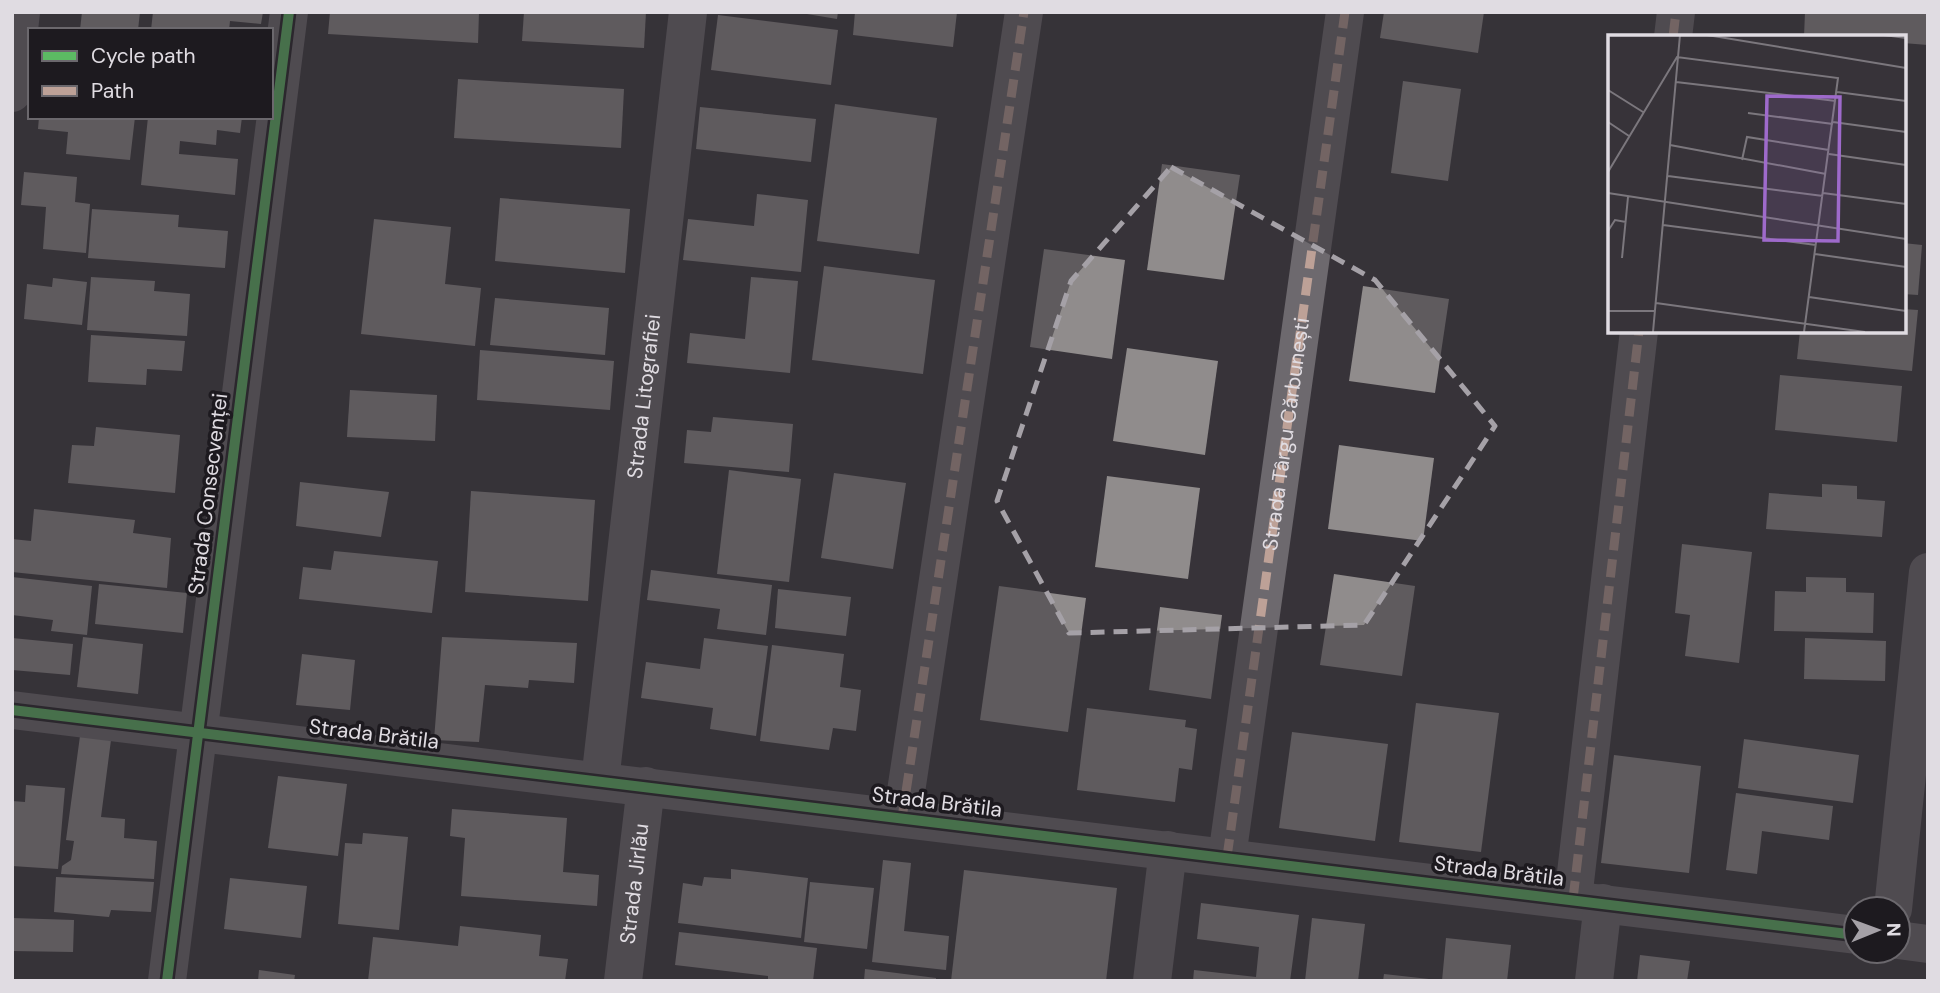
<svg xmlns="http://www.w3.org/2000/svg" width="1940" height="993" viewBox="0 0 1940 993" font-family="'DM Sans',sans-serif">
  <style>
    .building { fill: #908c8c }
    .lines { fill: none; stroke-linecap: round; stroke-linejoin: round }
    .minor { stroke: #6d696e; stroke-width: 38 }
    .quiet { stroke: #bda197; stroke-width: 9; stroke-dasharray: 18 9; stroke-linecap: butt }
    .cycleway-casing { stroke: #1d1a1f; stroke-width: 15 }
    .cycleway { stroke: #5cba63; stroke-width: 10 }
    .marked { fill: none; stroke: #a5a1a7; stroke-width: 5; stroke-dasharray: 14 9; stroke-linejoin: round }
    .labels { text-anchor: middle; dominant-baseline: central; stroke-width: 7; stroke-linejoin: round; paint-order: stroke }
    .street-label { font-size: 21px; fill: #e0dce2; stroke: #1d1a1f }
    .inset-road { fill: none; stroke: #7b777d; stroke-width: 2 }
    .view { fill: #9e6acb; fill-opacity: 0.15; stroke: #9e6acb; stroke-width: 3.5 }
    .inset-edge { fill: none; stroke: #e0dce2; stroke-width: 3.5 }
  </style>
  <rect width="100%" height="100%" fill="#373339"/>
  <g class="building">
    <polygon points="82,12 140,12 138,30 80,30"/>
    <polygon points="153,12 263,12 261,24 230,21 229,30 151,30"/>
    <polygon points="330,12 479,12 478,43 328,34"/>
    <polygon points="524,12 646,12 644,48 522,41"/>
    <polygon points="795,12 838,12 837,19"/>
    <polygon points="855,12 957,12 953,47 853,35"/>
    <polygon points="1384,12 1484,12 1478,53 1380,38"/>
    <polygon points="1805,12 1928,12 1928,45 1903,43 1903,37 1804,37"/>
    <polygon points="718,15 838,30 831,85 711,70"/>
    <polygon points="458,79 624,89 621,148 454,138"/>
    <polygon points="1403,81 1461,89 1448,181 1391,173"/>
    <polygon points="835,104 937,118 919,254 817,241"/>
    <polygon points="700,107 816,119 811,162 696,149"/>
    <polygon points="39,117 135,117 130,160 66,154 68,132 38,129"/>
    <polygon points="148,117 242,117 240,133 217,130 216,145 180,141 179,154 238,159 235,195 141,185"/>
    <polygon points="1162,164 1240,175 1224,280 1147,270"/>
    <polygon points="24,172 77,177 75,202 90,204 86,253 43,249 46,207 21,205"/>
    <polygon points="757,194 808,200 801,272 683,260 688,219 754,226"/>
    <polygon points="500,198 630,209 625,273 495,261"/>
    <polygon points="92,209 179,215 178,227 228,231 225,268 88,258"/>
    <polygon points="374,219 451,227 445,284 481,288 475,346 361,334"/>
    <polygon points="1903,243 1922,245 1918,295 1903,294"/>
    <polygon points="1044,249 1125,260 1112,359 1030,347"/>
    <polygon points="824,266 935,280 923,374 812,360"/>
    <polygon points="91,277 155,281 154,291 190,294 187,336 87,330"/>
    <polygon points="751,277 798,281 790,373 687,363 690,333 745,339"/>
    <polygon points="53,278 87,282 82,325 24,319 27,284 52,287"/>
    <polygon points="1363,286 1449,299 1435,393 1349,381"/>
    <polygon points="495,298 609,308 605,355 490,345"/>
    <polygon points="1903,309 1918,310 1912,371 1797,359 1800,331 1903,331"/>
    <polygon points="91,335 185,341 182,371 147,369 146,385 88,382"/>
    <polygon points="1127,348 1218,361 1205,455 1113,441"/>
    <polygon points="480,350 614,361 610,410 477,400"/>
    <polygon points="1780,375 1902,386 1897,442 1775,430"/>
    <polygon points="350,390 437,395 435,441 347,437"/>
    <polygon points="713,417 793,424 789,472 684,463 687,430 711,432"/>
    <polygon points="96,427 180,435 175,493 68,483 72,445 94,446"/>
    <polygon points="1339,445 1434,458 1423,541 1328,529"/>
    <polygon points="729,470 801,479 789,582 717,574"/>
    <polygon points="834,473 906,483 893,569 821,558"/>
    <polygon points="1107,476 1200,488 1188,579 1095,567"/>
    <polygon points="300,482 389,492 381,537 296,526"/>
    <polygon points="1822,484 1857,486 1857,499 1885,501 1882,537 1766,529 1769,493 1822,497"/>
    <polygon points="471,491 595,500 588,601 465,592"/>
    <polygon points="34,509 135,520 133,533 171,538 167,588 12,572 12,539 31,541"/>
    <polygon points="1682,544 1752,552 1739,663 1685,656 1690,615 1675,613"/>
    <polygon points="334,551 438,561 432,613 299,599 303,567 331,570"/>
    <polygon points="651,570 772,585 766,635 717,629 720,609 647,600"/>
    <polygon points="1334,574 1415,586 1402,676 1320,665"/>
    <polygon points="12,577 92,586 87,635 51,631 53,620 12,615"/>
    <polygon points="1806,577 1846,578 1846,592 1874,593 1873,633 1774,631 1775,591 1806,592"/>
    <polygon points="99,584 187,593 183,633 95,624"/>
    <polygon points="999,586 1086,598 1068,732 980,720"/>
    <polygon points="778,589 851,597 846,636 775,628"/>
    <polygon points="1160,607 1222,615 1211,699 1149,690"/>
    <polygon points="83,637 143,644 138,694 77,687"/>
    <polygon points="442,637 577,643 574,683 529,680 528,688 485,685 479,742 434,740"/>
    <polygon points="12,638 73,644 70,675 12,670"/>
    <polygon points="704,638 768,646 756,736 710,729 713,708 641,698 646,662 700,669"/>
    <polygon points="1805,638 1886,641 1885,681 1804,679"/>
    <polygon points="772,645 844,654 840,687 861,690 856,731 833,728 829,750 760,741"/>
    <polygon points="302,654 355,660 350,710 296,705"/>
    <polygon points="1416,703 1499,713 1481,852 1399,842"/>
    <polygon points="1087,708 1186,720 1185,727 1197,729 1192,770 1179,768 1175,802 1077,790"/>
    <polygon points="1292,732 1388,744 1375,841 1279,828"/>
    <polygon points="80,736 111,740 101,817 125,819 124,838 157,841 154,879 61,874 62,866 71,860 74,841 66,840"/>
    <polygon points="1744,739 1859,755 1853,803 1738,788"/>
    <polygon points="1614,755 1701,766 1689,873 1601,863"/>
    <polygon points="278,776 347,784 338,856 268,848"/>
    <polygon points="26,785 65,788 58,869 12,866 12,801 25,802"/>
    <polygon points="1736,793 1833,806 1829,840 1762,831 1757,874 1726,870"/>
    <polygon points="452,809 567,818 563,872 599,875 597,906 461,896 465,838 450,836"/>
    <polygon points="363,833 408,837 399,930 338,924 345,843 362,844"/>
    <polygon points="883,860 911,863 904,931 949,936 946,970 872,962"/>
    <polygon points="731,869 808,878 801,938 678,923 683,883 702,886 704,877 731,879"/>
    <polygon points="964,870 1117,888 1106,981 951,981"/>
    <polygon points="56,877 154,882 151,912 111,910 109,917 54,912"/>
    <polygon points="230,878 307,886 301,938 224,929"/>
    <polygon points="810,882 874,888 867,949 804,942"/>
    <polygon points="1201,903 1299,915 1290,981 1193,981 1194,970 1256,977 1259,947 1197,939"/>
    <polygon points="12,918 74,920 73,952 12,951"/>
    <polygon points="1312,918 1365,924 1358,981 1305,981"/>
    <polygon points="460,926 541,935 539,956 568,959 565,981 368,981 373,937 458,946"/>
    <polygon points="679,932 817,948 813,981 768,981 768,976 675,965"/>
    <polygon points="1446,938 1511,945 1507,981 1442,981"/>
    <polygon points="1640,955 1690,961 1687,981 1637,981"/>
    <polygon points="865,969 936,978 936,981 864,981"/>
    <polygon points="259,970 295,975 294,981 258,981"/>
    <polygon points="1384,974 1429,979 1429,981 1383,981"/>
  </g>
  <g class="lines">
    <g class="minor">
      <polyline points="1673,37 1676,12"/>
      <polyline points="12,93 21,12"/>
      <polyline points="12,710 1856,935"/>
      <path id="s1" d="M 600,781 L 688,12"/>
      <polyline points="902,818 1024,12"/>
      <path id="s2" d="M 1227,857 L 1345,12"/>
      <polyline points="1573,899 1639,331"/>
      <polyline points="1893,909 1928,572"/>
      <polyline points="1898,940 1928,944"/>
      <polyline points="167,981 289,12"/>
      <path id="s3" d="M 623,981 L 646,786"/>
      <polyline points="1152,981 1168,850"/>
      <polyline points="1594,981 1603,903"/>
    </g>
    <g class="quiet">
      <polyline points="1673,37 1676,12"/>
      <polyline points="902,818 1024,12"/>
      <polyline points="1227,857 1345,12"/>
      <polyline points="1573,899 1639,331"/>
    </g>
    <g class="cycleway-casing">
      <g id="cycleway">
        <polyline points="12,710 1856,935"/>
        <polyline points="167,981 289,12"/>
      </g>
    </g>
    <use href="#cycleway" class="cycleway"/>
  </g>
  <path d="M0 0H1940V993H0ZM 1171,167 L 1375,280 L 1495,426 L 1364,625 L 1069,633 L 997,501 L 1071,281 Z" fill="#373339" fill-opacity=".55" fill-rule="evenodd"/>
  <path class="marked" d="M 1171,167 L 1375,280 L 1495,426 L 1364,625 L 1069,633 L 997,501 L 1071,281 Z"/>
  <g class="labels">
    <g class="street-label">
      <text stroke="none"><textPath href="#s1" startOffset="387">Strada Litografiei</textPath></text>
      <text stroke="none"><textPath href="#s2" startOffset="427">Strada Târgu Cărbunești</textPath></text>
      <text transform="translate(208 494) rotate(-83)">Strada Consecvenței</text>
      <text transform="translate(374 734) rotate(7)">Strada Brătila</text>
      <text transform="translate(937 802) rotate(7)">Strada Brătila</text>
      <text transform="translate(1499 871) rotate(7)">Strada Brătila</text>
      <text stroke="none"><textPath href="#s3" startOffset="98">Strada Jirlău</textPath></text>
    </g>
  </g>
  <g transform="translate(1608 35)">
    <rect width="298" height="298" fill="#373339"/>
    <path class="inset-road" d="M 99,0 L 298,33M 276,0 L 298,3M 68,47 L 228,66M 0,55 L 35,77M 229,57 L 298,66M 140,78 L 225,89M 0,87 L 21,101M 225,87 L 298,97M 62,110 L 218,139M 221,119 L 298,130M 134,125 L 139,102 L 221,115M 0,137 L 69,22 L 230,43 L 196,297M 60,141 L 215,161M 0,158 L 298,204M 215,158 L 298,169M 55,190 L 208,210M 0,196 L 7,185 L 18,187M 207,219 L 298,232M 14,223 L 20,162M 201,262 L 298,276M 48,268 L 257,297M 0,276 L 47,276M 45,297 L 72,0"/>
    <path class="view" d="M 159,61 L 232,62 L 230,206 L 156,205 Z"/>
    <rect width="298" height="298" class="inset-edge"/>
  </g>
  <rect width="1940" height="993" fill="none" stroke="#e0dce2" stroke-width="28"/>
  <rect x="28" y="28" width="245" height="91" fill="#1d1a1f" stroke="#6b686d" stroke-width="2"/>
  <rect x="42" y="51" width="35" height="10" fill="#5cba63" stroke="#6b686d" stroke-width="2"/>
  <text x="91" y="63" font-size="21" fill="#e0dce2">Cycle path</text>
  <rect x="42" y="86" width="35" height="10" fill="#bda197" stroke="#6b686d" stroke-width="2"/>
  <text x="91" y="98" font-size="21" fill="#e0dce2">Path</text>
  <g transform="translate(1877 930) rotate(89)"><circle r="33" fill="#1d1a1f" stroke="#6b686d" stroke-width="2"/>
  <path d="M0-5L12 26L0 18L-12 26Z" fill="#a5a1a7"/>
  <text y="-10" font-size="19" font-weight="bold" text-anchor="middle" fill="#e0dce2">N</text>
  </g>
</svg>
